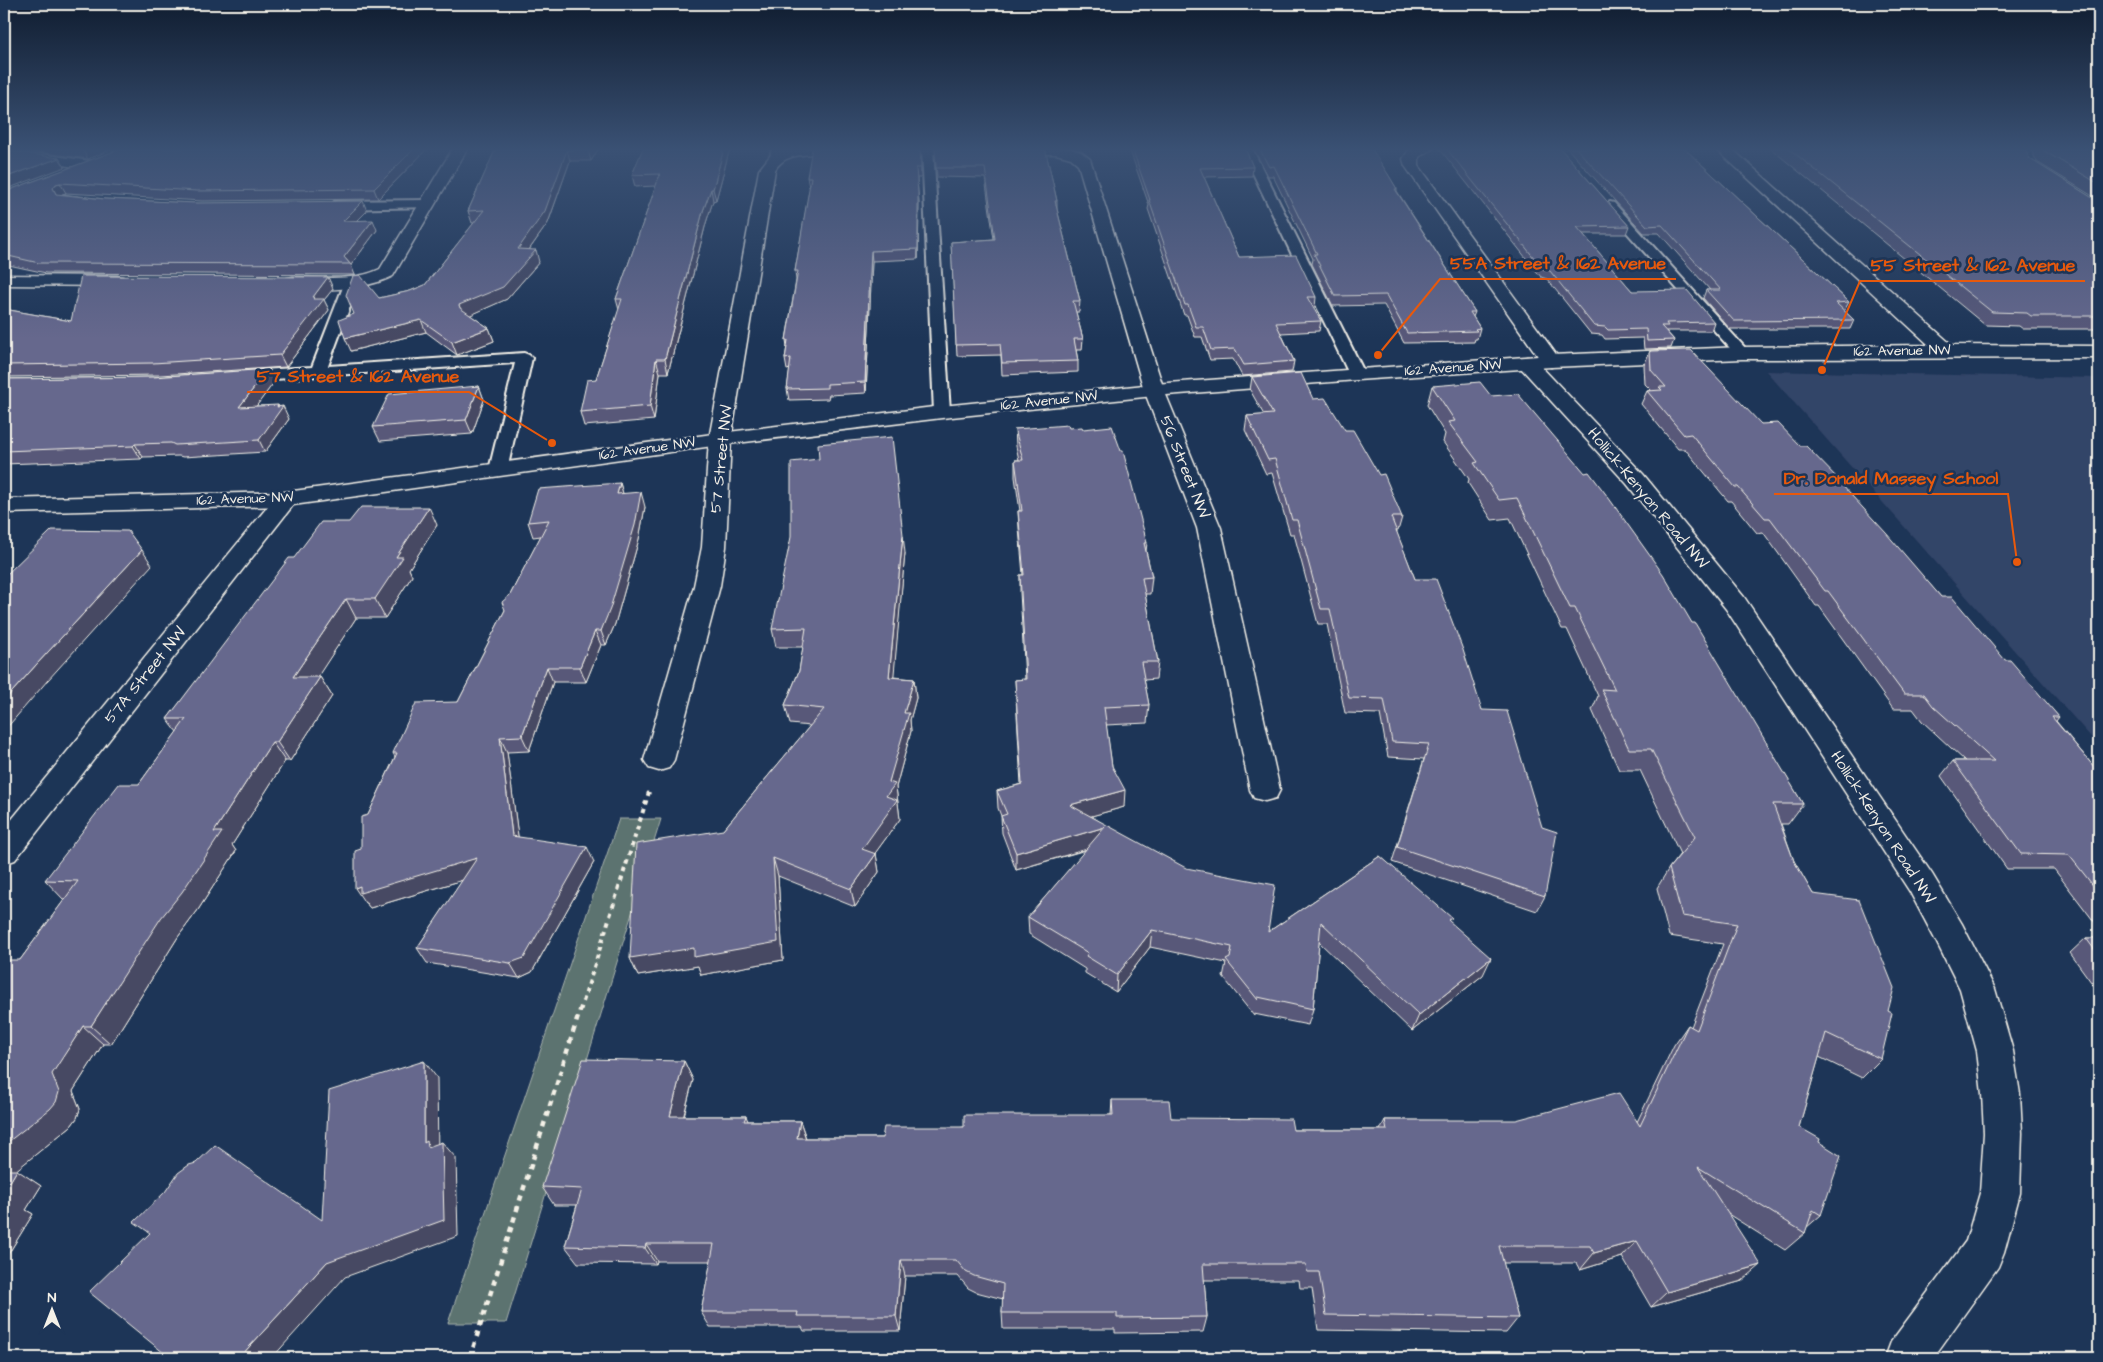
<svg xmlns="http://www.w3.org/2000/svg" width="2103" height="1362" viewBox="0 0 2103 1362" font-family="'Architects Daughter',sans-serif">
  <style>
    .built { fill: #334467 }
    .green { fill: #5c736f; stroke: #a8b2ac }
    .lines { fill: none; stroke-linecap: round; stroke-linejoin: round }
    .lane-casing { stroke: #f4f1e8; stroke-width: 4 }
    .street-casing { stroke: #f4f1e8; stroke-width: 3 }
    .secondary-casing { stroke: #f4f1e8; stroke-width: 3 }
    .path-far1 { stroke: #f4f1e8; stroke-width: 4; stroke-dasharray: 4.5 4.5; stroke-linecap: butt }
    .path { stroke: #f4f1e8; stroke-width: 4.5; stroke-dasharray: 5.5 5.5; stroke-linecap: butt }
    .lane { fill: #1d3557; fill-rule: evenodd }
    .street { fill: #1d3557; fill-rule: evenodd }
    .secondary { fill: #1d3557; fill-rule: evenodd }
    .wall { fill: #585979; stroke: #f4f1e8 }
    .shaded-wall { fill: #474963; stroke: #f4f1e8 }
    .building { fill: #66688d; stroke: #f4f1e8 }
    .labels { text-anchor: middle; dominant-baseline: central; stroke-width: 5; stroke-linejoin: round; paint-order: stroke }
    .far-street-label { font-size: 14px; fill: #f4f1e8; stroke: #1d3557 }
    .street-label { font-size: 16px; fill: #f4f1e8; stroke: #1d3557 }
    .leader { fill: none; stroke: #e8590c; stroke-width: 2 }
    .callout-dot { fill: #e8590c; stroke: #1d3557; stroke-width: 2 }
    .callout-label { font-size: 18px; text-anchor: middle; font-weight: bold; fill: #e8590c; stroke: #1d3557; stroke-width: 5; stroke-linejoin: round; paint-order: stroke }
  </style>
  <rect width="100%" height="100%" fill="#1d3557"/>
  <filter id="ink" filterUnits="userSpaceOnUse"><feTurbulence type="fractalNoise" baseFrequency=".02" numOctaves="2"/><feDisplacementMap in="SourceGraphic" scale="10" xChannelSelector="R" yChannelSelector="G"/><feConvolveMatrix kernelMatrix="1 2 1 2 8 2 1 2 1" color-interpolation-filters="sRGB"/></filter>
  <g filter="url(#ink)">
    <polygon class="built" points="1766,371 2099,378 2099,746"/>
    <polygon class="green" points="619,819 661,819 506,1323 448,1323"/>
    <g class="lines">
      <g class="lane-casing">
        <g id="lane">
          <polygon points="772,148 784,148 780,160 776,161 770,158"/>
          <polygon points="922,148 933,149 950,412 948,415 936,415 934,412"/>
          <polygon points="1241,148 1252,148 1365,374 1362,377 1352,377 1349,374"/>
          <polygon points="428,200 432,201 434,204 432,207 336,209 330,205 336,201"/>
          <polygon points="1610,202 1614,203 1747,350 1750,353 1747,356 1737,356 1606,209 1604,206"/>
          <polygon points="352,278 359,282 328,366 524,353 529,355 532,358 507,470 504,474 498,475 492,474 489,470 515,363 244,381 239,379 236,376 239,373 244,371 312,367 345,282"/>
        </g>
      </g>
      <g class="street-casing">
        <g id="street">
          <path d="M 453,148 L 468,148 L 393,276 C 366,290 317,293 287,286 L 284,282 L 287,278 L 293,277 C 323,277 353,282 380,269 Z"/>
          <path d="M 789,148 L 1067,148 L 1081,152 L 1090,159 L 1164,390 L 1221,528 L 1280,790 L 1276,798 L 1265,801 L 1254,798 L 1250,790 L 1197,528 L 1144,390 L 1078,164 L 1071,158 L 1056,154 L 813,154 C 798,155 783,156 775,170 L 731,439 L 726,547 L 720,586 L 674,760 L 669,768 L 659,771 L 649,768 L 644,760 L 694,586 L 702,547 L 709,439 L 759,170 L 770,156 Z"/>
          <polygon points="1414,148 1434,148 1419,157 1419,166 1558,357 1561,361 1558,365 1551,367 1544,365 1405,166 1403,159 1408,151"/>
          <polygon points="4,149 90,161 95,162 97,165 95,168 90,169 4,157"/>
          <polygon points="4,275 117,276 123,277 126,281 123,285 117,286 4,285"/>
          <polygon points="1527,357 1534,359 1643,474 1744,597 1932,874 1962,924 1995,989 2013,1051 2020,1094 2022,1133 2020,1193 2004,1252 1998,1267 1933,1358 1885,1358 1891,1342 1966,1241 1980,1193 1984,1133 1982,1094 1977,1051 1960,989 1937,943 1910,892 1726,609 1627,484 1520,367 1517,363 1520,359"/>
          <polygon points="286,492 294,494 298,499 294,504 15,860 4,864 4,829 278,494"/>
        </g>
      </g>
      <g class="secondary-casing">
        <polygon id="secondary" points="1715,148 1731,148 1952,345 2099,346 2099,358 1742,359 1551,367 1357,380 1154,396 942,418 720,445 286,506 4,513 4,499 286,492 720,433 942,406 1154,384 1551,355 1742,347 1929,345"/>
      </g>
      <polyline class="path-far1" points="583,1002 649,792"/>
      <polyline class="path" points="470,1358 583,1001"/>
      <use href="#lane" class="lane"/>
      <use href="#street" class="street"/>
      <use href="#secondary" class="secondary"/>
    </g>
    <g class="wall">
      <polygon points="9,148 115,148 88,159"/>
      <polygon points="123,148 428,148 378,199 202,201 66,193 61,194 105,199 367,211 357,221 377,230 351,265 355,275 46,273 4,264 4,192"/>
      <polygon points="496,148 599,148 591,161 570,161 548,223 529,250 539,262 507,299 470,315 489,328 494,341 457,355 426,332 351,351 354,314 379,298 410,291 425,285 474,223 472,223 468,211"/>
      <polygon points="643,148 730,148 716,200 713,201 706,223 668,373 660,373 654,420 584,426 580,412 596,379 619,310 616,299 656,186 635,187 632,175"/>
      <polygon points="920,148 921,178 917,178 919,203 918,259 872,261 866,393 829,395 828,399 789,400 787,389 790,369 787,370 785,359 787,346 786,340 796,280 795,271 810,187 809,187 807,177"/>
      <polygon points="935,148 1045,148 1057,201 1057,209 1080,301 1079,312 1076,312 1083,339 1082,350 1076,350 1078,361 1078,372 1002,375 1001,355 957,356 951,242 994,239 985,178 937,177"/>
      <polygon points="1129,148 1245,148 1253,167 1252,176 1204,177 1239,257 1316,297 1315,307 1312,307 1321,321 1319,331 1281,333 1294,361 1292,372 1242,376 1233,359 1210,360 1202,337 1195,337 1187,315 1184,315 1148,209 1149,205"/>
      <polygon points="1253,148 1371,148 1397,189 1397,191 1475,312 1473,317 1480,328 1477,339 1475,339 1474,342 1404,343 1384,305 1333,306 1312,264 1313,259 1273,176 1268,176"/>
      <polygon points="1439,148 1560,148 1629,226 1626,234 1583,234 1632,291 1714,322 1711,331 1666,331 1674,340 1671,348 1644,349 1643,338 1605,339 1602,335 1591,334 1547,279 1541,277"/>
      <polygon points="1567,148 1684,148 1849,302 1844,311 1854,320 1850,329 1730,329 1703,298 1706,290 1710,290 1659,233 1644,233"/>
      <polygon points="1770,148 2024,148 2030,159 2099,202 2099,329 2023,329 2019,326 1985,325"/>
      <polygon points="2030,148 2099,148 2099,200 2037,162"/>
      <polygon points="328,277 333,289 324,300 329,310 286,367 160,375 4,377 4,309 71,321"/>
      <polygon points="1650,351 1761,424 1800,446 1842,483 1841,485 1941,597 2005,660 2059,717 2056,721 2095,768 2094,770 2099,776 2099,928 2054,869 2007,869 1941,776 1953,761 1965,761 1922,721 1913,709 1893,709 1819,606 1816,606 1763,532 1757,533 1731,501 1728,501 1685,449 1678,449 1641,404 1647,391 1651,390 1645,384 1644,365"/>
      <polygon points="269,369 275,381 256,406 279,407 289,419 265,452 183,457 179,456 143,457 141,459 4,464 4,379 153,377"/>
      <polygon points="1252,377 1313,399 1345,430 1402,517 1398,531 1396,531 1415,579 1482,710 1545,896 1537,911 1392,862 1424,759 1388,757 1380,714 1345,713 1327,624 1318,624 1294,534 1290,534 1272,473 1266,474 1245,430 1247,416 1264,415 1250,390"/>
      <polygon points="479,386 484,400 472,434 380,441 373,427"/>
      <polygon points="1432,386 1491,396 1692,623 1803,804 1788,824 1781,824 1794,861 1813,894 1888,1011 1881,1059 1862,1078 1819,1057 1799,1127 1819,1142 1821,1215 1806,1228 1805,1233 1785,1250 1728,1214 1742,1281 1651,1307 1622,1257 1580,1270 1576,1263 1503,1263 1518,1318 1506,1333 1318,1330 1312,1288 1300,1288 1299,1280 1204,1280 1207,1317 1203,1332 1115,1333 1115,1329 1003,1329 1002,1313 1003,1299 976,1292 968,1288 958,1276 905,1276 900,1331 804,1331 802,1327 710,1327 701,1312 711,1261 657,1261 656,1264 578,1263 565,1246 577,1205 554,1205 542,1187 684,1061 693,1080 684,1116 746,1116 748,1121 800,1121 806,1138 882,1138 964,1127 1111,1115 1112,1100 1171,1118 1293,1130 1380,1130 1385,1120 1637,1122 1674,1045 1688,1025 1691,1027 1723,944 1669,936 1657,888 1669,868 1680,854 1640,770 1619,770 1592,710 1598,696 1567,629 1562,629 1510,518 1492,520 1468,483 1469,479 1443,442 1445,434 1427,405"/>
      <polygon points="1069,428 1147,543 1146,551 1152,577 1150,594 1145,594 1158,662 1156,679 1144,680 1149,705 1147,723 1106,725 1112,766 1124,807 1091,816 1268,932 1380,856 1450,922 1483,975 1412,1031 1319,942 1313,1009 1308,1025 1254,1014 1254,1016 1223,977 1226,963 1150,947 1116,992 1085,973 1085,969 1029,934 1028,917 1086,850 1016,870 1002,833 1001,816 998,808 997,791 1021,784 1015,680 1025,679 1020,592 1020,575 1023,575 1019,528 1018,511 1020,511 1015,477 1015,460 1019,460 1016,446 1015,429"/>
      <polygon points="620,483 623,494 645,507 639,539 615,624 606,645 601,645 586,682 553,682 529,751 507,752 518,837 594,862 532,972 519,978 427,963 417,948 463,880 370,908 366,903 365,903 361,849 368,815 395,757 393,753 458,702 505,610 510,595 541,536 533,537 528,522"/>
      <polygon points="437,525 409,569 412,576 385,618 356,618 317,677 320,677 332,696 290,761 285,761 232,845 236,851 198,910 178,937 111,1044 103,1044 73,1091 80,1109 77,1118 71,1126 16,1170 41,1186 26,1210 33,1214 4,1261 4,965 20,960 65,899 63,899 45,880 139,784 177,732 167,719 294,558"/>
      <polygon points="905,553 893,677 914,679 916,698 910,720 911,731 896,787 900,819 875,853 876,854 879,872 855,907 778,876 783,960 701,975 698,966 638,976 630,958 723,830 810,726 790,724 785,705 799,671 803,647 776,647 772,629"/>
      <polygon points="2086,938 2099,938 2099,993 2070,953"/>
    </g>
    <g class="shaded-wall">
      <polygon points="84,148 115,148 88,159 82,149"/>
      <polygon points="415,148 428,148 378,199 374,189"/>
      <polygon points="589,148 599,148 591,161 588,150"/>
      <polygon points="724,148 730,148 716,200 713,189"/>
      <polygon points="567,150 570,161 548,223 521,261 518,249"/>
      <polygon points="59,158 65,167 4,190 4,178"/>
      <polygon points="60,183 66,193 62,194 58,198 53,188 56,184"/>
      <polygon points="711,189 713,201 706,223 668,373 665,359 703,211"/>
      <polygon points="918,193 919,203 918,259"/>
      <polygon points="363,201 367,211 347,231 343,221"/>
      <polygon points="373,220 377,230 351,265 344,257"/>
      <polygon points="536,250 539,262 507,299 464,318 459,305"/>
      <polygon points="871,251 872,261 866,393 865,382"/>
      <polygon points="328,277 333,289 324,300 329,310 286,367 280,355 313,297"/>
      <polygon points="421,320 426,332 351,351 345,338"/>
      <polygon points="489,328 494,341 457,355 452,342"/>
      <polygon points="656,359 660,373 654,420 650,406"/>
      <polygon points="269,369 275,381 246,420 239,407"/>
      <polygon points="479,386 484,400 472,434 466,420"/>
      <polygon points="278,405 281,409 283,406 289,419 265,452 259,440"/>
      <polygon points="135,444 143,457 141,459 133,446"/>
      <polygon points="620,483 624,497 617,494"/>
      <polygon points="641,492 645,507 639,539 615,624 606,645 601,631"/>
      <polygon points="429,507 437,525 409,569 412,576 385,618 375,599 396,557"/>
      <polygon points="903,535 905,553 892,696 889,677"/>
      <polygon points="142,550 152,565 48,680 4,731 4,701 36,665"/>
      <polygon points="346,599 356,618 305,696 293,677"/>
      <polygon points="595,631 601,645 586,682 580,667"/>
      <polygon points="547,667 553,682 529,751 522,736"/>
      <polygon points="320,677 332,696 290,761 277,742"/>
      <polygon points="914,679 916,698 910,720 911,731 896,787 900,819 865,867 862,849 886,796 904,713"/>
      <polygon points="500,737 507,752 520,851 512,836"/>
      <polygon points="272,742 285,761 232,845 236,851 198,910 178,937 111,1044 91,1026 214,832"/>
      <polygon points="1125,790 1124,807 1070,822 1070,805"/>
      <polygon points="1105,827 1104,844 1016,870 1016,853"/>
      <polygon points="587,847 594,862 532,972 519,978 510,963"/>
      <polygon points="876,854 879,872 855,907 851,889"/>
      <polygon points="477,858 486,873 370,908 366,903 365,903 355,888 360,886"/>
      <polygon points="773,858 778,876 783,960 701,975 698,966 638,976 630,958"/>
      <polygon points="1152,930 1150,947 1116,992 1117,975"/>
      <polygon points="1491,958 1483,975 1412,1031 1419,1015"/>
      <polygon points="83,1026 103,1044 73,1091 80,1109 77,1118 71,1126 4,1180 4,1145"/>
      <polygon points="424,1061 437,1078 438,1159 424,1143"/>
      <polygon points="684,1061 693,1080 679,1134 670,1116"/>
      <polygon points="800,1121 806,1139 797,1138"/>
      <polygon points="442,1142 456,1158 458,1236 345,1277 272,1358 239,1358 327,1262"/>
      <polygon points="17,1170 41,1186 26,1210 33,1214 4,1261 4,1192"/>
      <polygon points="1637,1241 1622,1257 1580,1270 1594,1253"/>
      <polygon points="646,1244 657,1261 656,1264 645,1248"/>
      <polygon points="901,1260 905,1276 900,1331 896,1316"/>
      <polygon points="1761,1265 1742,1281 1651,1307 1667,1292"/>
    </g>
    <g class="building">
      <polygon points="123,148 415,148 374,189 197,191 60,183 56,184 53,188 56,194 105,199 197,203 363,201 343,221 373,220 344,257 350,264 39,263 4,255 4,192"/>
      <polygon points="496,148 589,148 588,150 567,150 545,211 518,249 536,250 503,287 459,305 460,308 489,328 452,342 421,320 345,338 339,320 354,314 346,295 353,276 360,275 379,298 410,291 425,285 484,210 468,211"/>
      <polygon points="643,148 724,148 713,189 711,189 703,211 665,359 656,359 650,406 580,412 587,380 596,379 622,299 616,299 660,174 632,175"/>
      <polygon points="812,148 920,148 921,168 916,168 918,193 918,249 871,251 865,382 827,384 827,388 787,389 791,358 785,359 788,340 786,340 798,271 795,271 811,177 807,177"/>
      <polygon points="935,148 1045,148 1057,201 1055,201 1080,301 1073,301 1083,339 1074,339 1078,361 1002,363 1000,344 956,345 951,242 995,239 985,168 936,168"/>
      <polygon points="1132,148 1245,148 1253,167 1200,168 1239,257 1296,255 1316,297 1307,297 1321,321 1276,323 1294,361 1244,365 1235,349 1211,350 1203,327 1196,327 1188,305 1185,305 1149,200 1150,200"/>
      <polygon points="1259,148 1371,148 1388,174 1397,189 1395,189 1475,312 1470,312 1480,328 1475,329 1477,331 1407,333 1386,295 1335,296 1314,254 1317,254 1274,166 1269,167"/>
      <polygon points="1446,148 1560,148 1629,226 1577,227 1632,291 1687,290 1714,322 1666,323 1668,326 1661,326 1674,340 1647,341 1646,329 1608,330 1605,327 1594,326 1550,271 1543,269"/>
      <polygon points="1576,148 1684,148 1849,302 1836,303 1854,320 1734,321 1706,290 1721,290 1662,225 1647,226"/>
      <polygon points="1788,148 2024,148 2030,159 2099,202 2099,316 2031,316 2027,313 1992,312"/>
      <polygon points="2043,148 2099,148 2099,184 2044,151"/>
      <polygon points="4,150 59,158 4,178"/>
      <polygon points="81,276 328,277 313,297 315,297 313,299 324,299 280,355 153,363 4,365 4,309 71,321"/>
      <polygon points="1691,350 1761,424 1778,423 1800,446 1806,446 1842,483 1840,483 1886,533 1941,597 1952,597 2005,660 2010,660 2059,717 2052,717 2095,768 2093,768 2099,776 2099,893 2069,855 2021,854 1953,761 1994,761 1933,706 1924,694 1904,694 1828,591 1825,591 1770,518 1765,518 1738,487 1735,487 1691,434 1684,435 1647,391 1662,390 1659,387 1666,387 1651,370 1650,351"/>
      <polygon points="269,369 239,407 278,405 277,407 283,406 259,440 175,445 171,443 135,444 133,446 4,451 4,379 153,377"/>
      <polygon points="1301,373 1313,399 1325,398 1345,430 1353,430 1379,475 1384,474 1402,517 1391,517 1415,579 1436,579 1463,650 1482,710 1507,711 1542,827 1557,832 1545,896 1397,847 1429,744 1392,742 1384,699 1349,698 1330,609 1321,609 1297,520 1292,520 1275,459 1268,460 1247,416 1273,414 1252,377"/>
      <polygon points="1480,382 1491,396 1518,394 1585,473 1589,472 1608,497 1663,574 1692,623 1695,623 1803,804 1773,804 1794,861 1813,894 1859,900 1894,988 1888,1011 1892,1013 1881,1059 1826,1033 1799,1127 1820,1139 1819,1142 1841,1156 1821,1215 1813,1210 1805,1233 1698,1167 1761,1265 1667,1292 1637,1241 1594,1253 1590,1246 1499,1246 1518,1318 1326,1315 1319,1272 1307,1272 1306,1264 1203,1264 1207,1317 1117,1318 1117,1313 1002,1313 1003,1284 974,1276 966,1272 956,1260 901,1260 896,1316 797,1316 798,1312 701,1312 714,1244 646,1244 645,1248 565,1246 582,1189 542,1187 583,1059 684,1061 670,1116 746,1116 744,1121 800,1121 797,1138 882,1138 884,1127 964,1127 964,1115 1113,1115 1112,1100 1169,1100 1171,1118 1291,1119 1293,1130 1387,1130 1385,1120 1516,1120 1619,1093 1640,1126 1688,1025 1697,1030 1737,924 1682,916 1669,868 1695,837 1651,749 1629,749 1601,689 1615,690 1575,608 1570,608 1517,498 1499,500 1474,463 1478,462 1448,422 1455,421 1432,386"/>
      <polygon points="479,386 466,420 373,427 389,394"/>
      <polygon points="1068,425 1069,428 1082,427 1083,429 1112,426 1121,451 1123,451 1147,543 1144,543 1152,577 1142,578 1158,662 1141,662 1149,705 1104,707 1112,766 1125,790 1070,805 1186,868 1275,885 1268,932 1380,856 1452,918 1448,920 1491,958 1419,1015 1321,922 1313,1009 1258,997 1258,1000 1226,960 1230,958 1232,947 1152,930 1117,975 1086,956 1088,953 1028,917 1105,827 1016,853 1001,816 1007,814 997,791 1022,784 1015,680 1026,679 1020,575 1024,575 1018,511 1022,511 1015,460 1023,460 1015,429"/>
      <polygon points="892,437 903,535 889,677 914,679 904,713 909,713 889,782 895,784 886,796 897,800 862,849 876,854 851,889 773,858 778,942 694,957 694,948 630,958 636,844 723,830 824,709 785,705 799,671 806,628 772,629 791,537 791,462 819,459 818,444"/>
      <polygon points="620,483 617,494 641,492 635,525 610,609 601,631 595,631 580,667 547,667 522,736 500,737 512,836 587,847 524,958 510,963 417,948 477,858 360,893 360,886 355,888 355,851 361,849 361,817 368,815 397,753 393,753 416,703 458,702 505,610 502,602 510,595 549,520 528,522 538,489"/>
      <polygon points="361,507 429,507 396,557 403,557 375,599 346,599 293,677 320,677 277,742 272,742 214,832 222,832 182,892 161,918 91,1026 83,1026 52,1074 59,1092 56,1102 50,1109 4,1145 4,965 8,960 20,960 78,881 45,880 119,784 139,784 186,719 167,719 289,558 294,558 321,522 349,522"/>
      <polygon points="52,530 128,531 142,550 36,665 4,701 4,577"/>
      <polygon points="2086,938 2099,938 2099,956"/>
      <polygon points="424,1061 424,1143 427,1141 428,1147 442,1142 444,1220 327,1262 239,1358 170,1358 89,1292 150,1233 134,1222 165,1192 178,1173 189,1165 196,1163 215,1145 322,1220 329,1091"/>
      <polygon points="4,1170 17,1170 4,1192"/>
      <polygon points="4,1199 9,1199 4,1207"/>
    </g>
  </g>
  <linearGradient id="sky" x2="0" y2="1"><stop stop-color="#101d30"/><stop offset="0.44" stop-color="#3a5174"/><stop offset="1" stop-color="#3a5174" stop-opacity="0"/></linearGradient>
  <rect width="2103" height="339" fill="url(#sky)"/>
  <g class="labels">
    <g class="far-street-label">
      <text transform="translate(1902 351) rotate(-1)">162 Avenue NW</text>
      <text transform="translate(1453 368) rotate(-4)">162 Avenue NW</text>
      <text transform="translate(1049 401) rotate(-6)">162 Avenue NW</text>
      <text transform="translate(647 449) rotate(-8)">162 Avenue NW</text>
      <text transform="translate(245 499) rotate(-2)">162 Avenue NW</text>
    </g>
    <g class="street-label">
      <text transform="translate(721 459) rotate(-84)">57 Street NW</text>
      <text transform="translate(1185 467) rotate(68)">56 Street NW</text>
      <text transform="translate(1648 498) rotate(50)">Hollick-Kenyon Road NW</text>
      <text transform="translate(145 675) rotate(-51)">57A Street NW</text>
      <text transform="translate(1883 827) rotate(57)">Hollick-Kenyon Road NW</text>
    </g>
  </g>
  <path class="leader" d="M1378 355L1440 279H1676M1822 370L1860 281H2085M552 443L469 392H247M2017 562L2008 494H1774"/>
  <g class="callout-dot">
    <circle cx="1378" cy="355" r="5"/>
    <circle cx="1822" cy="370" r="5"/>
    <circle cx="552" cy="443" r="5"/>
    <circle cx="2017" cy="562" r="5"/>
  </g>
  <g class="callout-label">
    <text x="1558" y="269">55A Street &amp; 162 Avenue</text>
    <text x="1973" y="271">55 Street &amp; 162 Avenue</text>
    <text x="358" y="382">57 Street &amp; 162 Avenue</text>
    <text x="1891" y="484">Dr. Donald Massey School</text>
  </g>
  <rect width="2103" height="1362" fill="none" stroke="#1d3557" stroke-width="20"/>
  <rect x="10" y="10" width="2083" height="1342" fill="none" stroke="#f4f1e8" stroke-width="2" filter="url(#ink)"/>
  <g transform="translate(52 1310)" stroke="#1d3557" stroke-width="4" paint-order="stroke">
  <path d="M0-4L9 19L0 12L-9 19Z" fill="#f4f1e8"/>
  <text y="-8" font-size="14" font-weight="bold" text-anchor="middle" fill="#f4f1e8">N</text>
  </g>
</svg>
